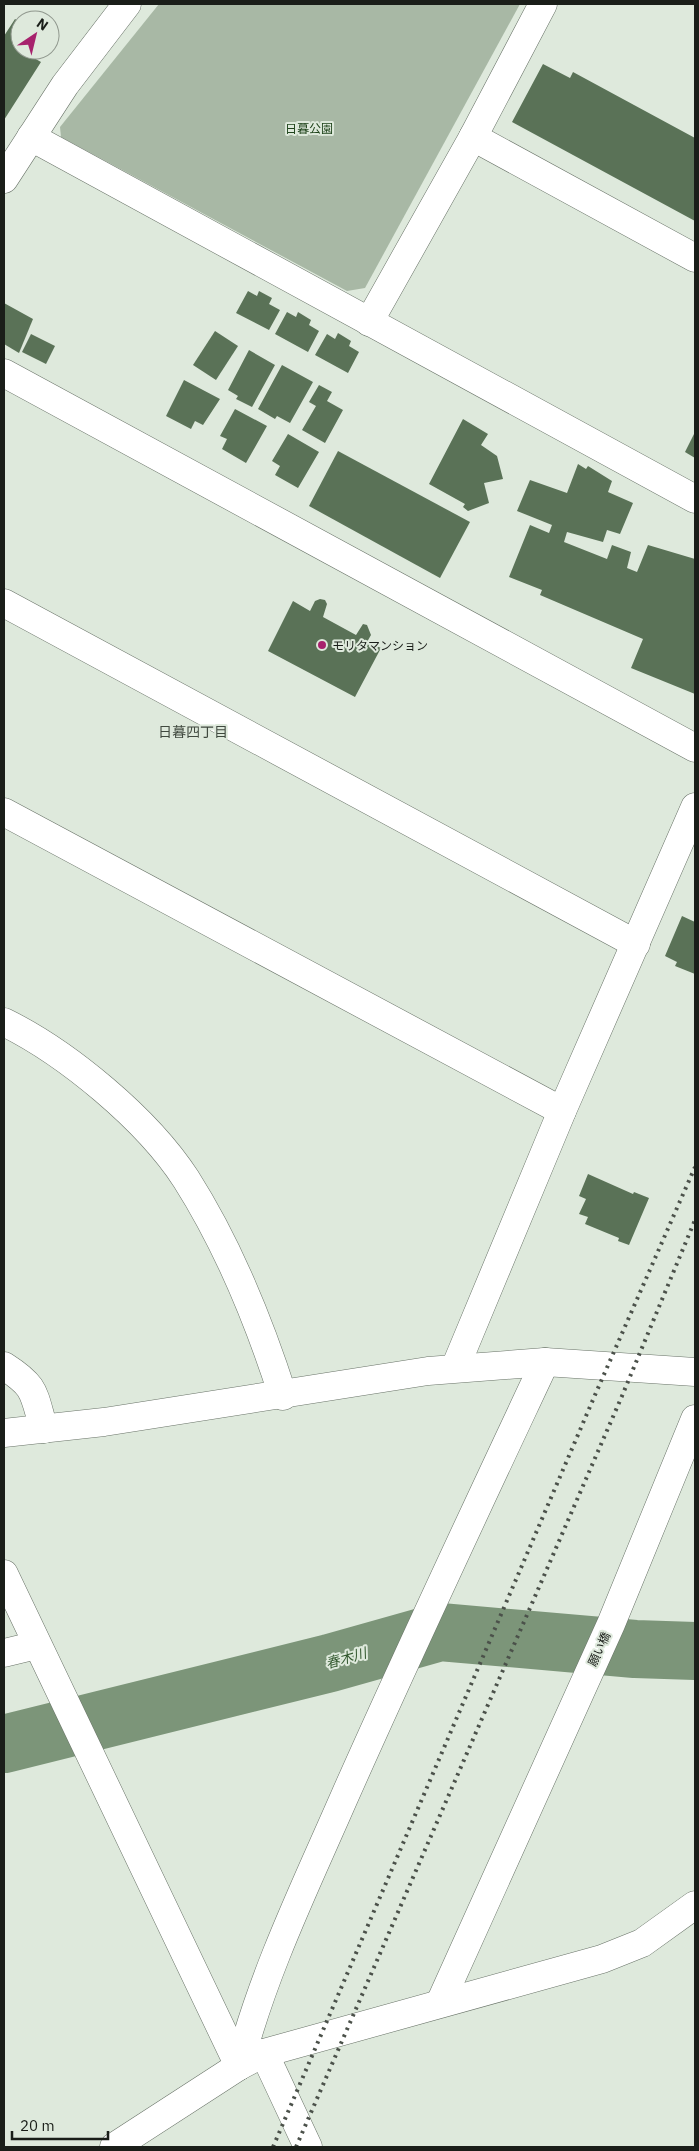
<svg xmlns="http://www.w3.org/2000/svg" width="699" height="2151" viewBox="0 0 699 2151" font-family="'IBM Plex Sans','Noto Sans JP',sans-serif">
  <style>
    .green { fill: #a8b8a5 }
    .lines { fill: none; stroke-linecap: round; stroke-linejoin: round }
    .river { stroke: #7c9579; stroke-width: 58 }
    .building { fill: #5a7257 }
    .minor-casing { stroke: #697368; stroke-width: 29 }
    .tertiary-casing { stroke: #697368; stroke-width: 29 }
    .minor { stroke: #fff; stroke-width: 28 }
    .tertiary { stroke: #fff; stroke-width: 28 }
    .rail { stroke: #4b514a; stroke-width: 4; stroke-dasharray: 2.5 5; stroke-linecap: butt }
    .poi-dot { fill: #a7226d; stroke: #dee9dc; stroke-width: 2 }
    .labels { text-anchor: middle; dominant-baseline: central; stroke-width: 4; stroke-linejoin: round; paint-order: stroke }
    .park-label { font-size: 12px; fill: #1e431a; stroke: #dee9dc }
    .poi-label { font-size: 12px; fill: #1a1e19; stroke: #dee9dc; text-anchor: start }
    .street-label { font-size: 12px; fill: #1a1e19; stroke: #dee9dc }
    .neighbourhood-label { font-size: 14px; fill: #40493f; stroke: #dee9dc }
    .water-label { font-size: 14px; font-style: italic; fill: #33592f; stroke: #dee9dc }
  </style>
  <rect width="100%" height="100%" fill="#dee9dc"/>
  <polygon class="green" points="159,4 520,4 365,288 347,291 61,137 60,127"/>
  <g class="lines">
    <polyline class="river" points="4,1744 330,1663 440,1632 635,1649 695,1651"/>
  </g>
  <g class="building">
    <polygon points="15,19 20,22 20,50 39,50 34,58 41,62 4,120 4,36"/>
    <polygon points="543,64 570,78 573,72 695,138 695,221 512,122"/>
    <polygon points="248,291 257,296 259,291 272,298 269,304 280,310 269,330 236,313"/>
    <polygon points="4,303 33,319 19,353 4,344"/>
    <polygon points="287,312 296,317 298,312 311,320 309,325 319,331 308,352 275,334"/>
    <polygon points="215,331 238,346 216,380 193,365"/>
    <polygon points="338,333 351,341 349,346 359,352 348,373 315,355 327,334 335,339"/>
    <polygon points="31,334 55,346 46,364 22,352"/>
    <polygon points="249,350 275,365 252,407 236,399 238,396 228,390"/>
    <polygon points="282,365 313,382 290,423 277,416 275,419 258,409"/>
    <polygon points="184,380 220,399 203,425 195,421 191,429 166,416"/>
    <polygon points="319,385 332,392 327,401 343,410 325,443 302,430 316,406 309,402"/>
    <polygon points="235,409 267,426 246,463 222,449 227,439 220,436"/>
    <polygon points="463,419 488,434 481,445 497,456 503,479 484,483 489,503 468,511 463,507 465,504 429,484"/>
    <polygon points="695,432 695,458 685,452"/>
    <polygon points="288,434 319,452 298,488 275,475 280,466 272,461"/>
    <polygon points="338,451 470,522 440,578 309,506"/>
    <polygon points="578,464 586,469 588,466 612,481 608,492 633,503 620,534 607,530 603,542 567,532 564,542 607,559 612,545 631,552 627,568 637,572 648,545 695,559 695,694 631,668 643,639 540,595 542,590 509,577 530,525 549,533 552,525 517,511 530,480 567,493"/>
    <polygon points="320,599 325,600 327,604 323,617 356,635 363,624 367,625 371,635 367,642 381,648 355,697 268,651 293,601 310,611 315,601"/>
    <polygon points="682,916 695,922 695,974 675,966 677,962 665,956"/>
    <polygon points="588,1174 633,1194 634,1192 649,1198 629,1245 618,1241 619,1238 585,1224 588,1217 579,1214 586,1199 579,1196"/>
  </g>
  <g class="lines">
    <g class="minor-casing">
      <g id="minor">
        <polyline points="31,137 695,499"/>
        <polyline points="473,137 695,258"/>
        <polyline points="369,322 473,137 543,4"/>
        <polyline points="4,603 636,944"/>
        <polyline points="4,812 562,1111"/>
        <path d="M 4,1022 C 67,1053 147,1119 186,1179 C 228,1245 259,1321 283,1396"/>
        <path d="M 4,1366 C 37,1387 33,1393 44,1429"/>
        <polyline points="455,1368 562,1111 695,807"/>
        <polyline points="4,1433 104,1422 428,1371 545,1362 695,1372"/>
        <polyline points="4,1574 239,2066"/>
        <polyline points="4,1653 37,1645"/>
        <polyline points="440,2003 611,1624 695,1419"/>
        <polyline points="264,2053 308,2147"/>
        <path d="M 239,2066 C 263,1973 305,1887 343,1800 C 408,1653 477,1507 545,1362"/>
        <polyline points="114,2147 239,2066 264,2053 602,1959 642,1943 695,1905"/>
      </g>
    </g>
    <g class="tertiary-casing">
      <g id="tertiary">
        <polyline points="4,179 65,85 127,4"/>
        <polyline points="4,373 695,748"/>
      </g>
    </g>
    <use href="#minor" class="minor"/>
    <use href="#tertiary" class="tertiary"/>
    <g class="rail">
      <polyline points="273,2147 595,1395 695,1167"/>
      <polyline points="296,2147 622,1396 695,1220"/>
    </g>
  </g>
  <circle class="poi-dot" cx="322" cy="645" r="5"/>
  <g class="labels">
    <g class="park-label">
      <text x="309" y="128">日暮公園</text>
    </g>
    <g class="poi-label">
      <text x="332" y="645">モリタマンション</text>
    </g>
    <g class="street-label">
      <text transform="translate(599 1649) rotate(-65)">願い橋</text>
    </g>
    <g class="neighbourhood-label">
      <text x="193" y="732">日暮四丁目</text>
    </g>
    <g class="water-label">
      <text transform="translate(346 1658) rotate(-16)">春木川</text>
    </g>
  </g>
  <rect width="699" height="2151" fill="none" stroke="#1a1e19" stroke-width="10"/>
  <g transform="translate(35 35) rotate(35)"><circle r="24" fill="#dee9dc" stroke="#90988e"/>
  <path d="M0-4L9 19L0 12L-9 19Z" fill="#a7226d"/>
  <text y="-8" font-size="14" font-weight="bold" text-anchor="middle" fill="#1a1e19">N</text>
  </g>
  <path d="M12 2131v8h96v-8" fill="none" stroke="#1a1e19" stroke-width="2.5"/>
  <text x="20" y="2131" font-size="15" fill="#1a1e19" stroke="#dee9dc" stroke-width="4" paint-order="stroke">20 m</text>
</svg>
